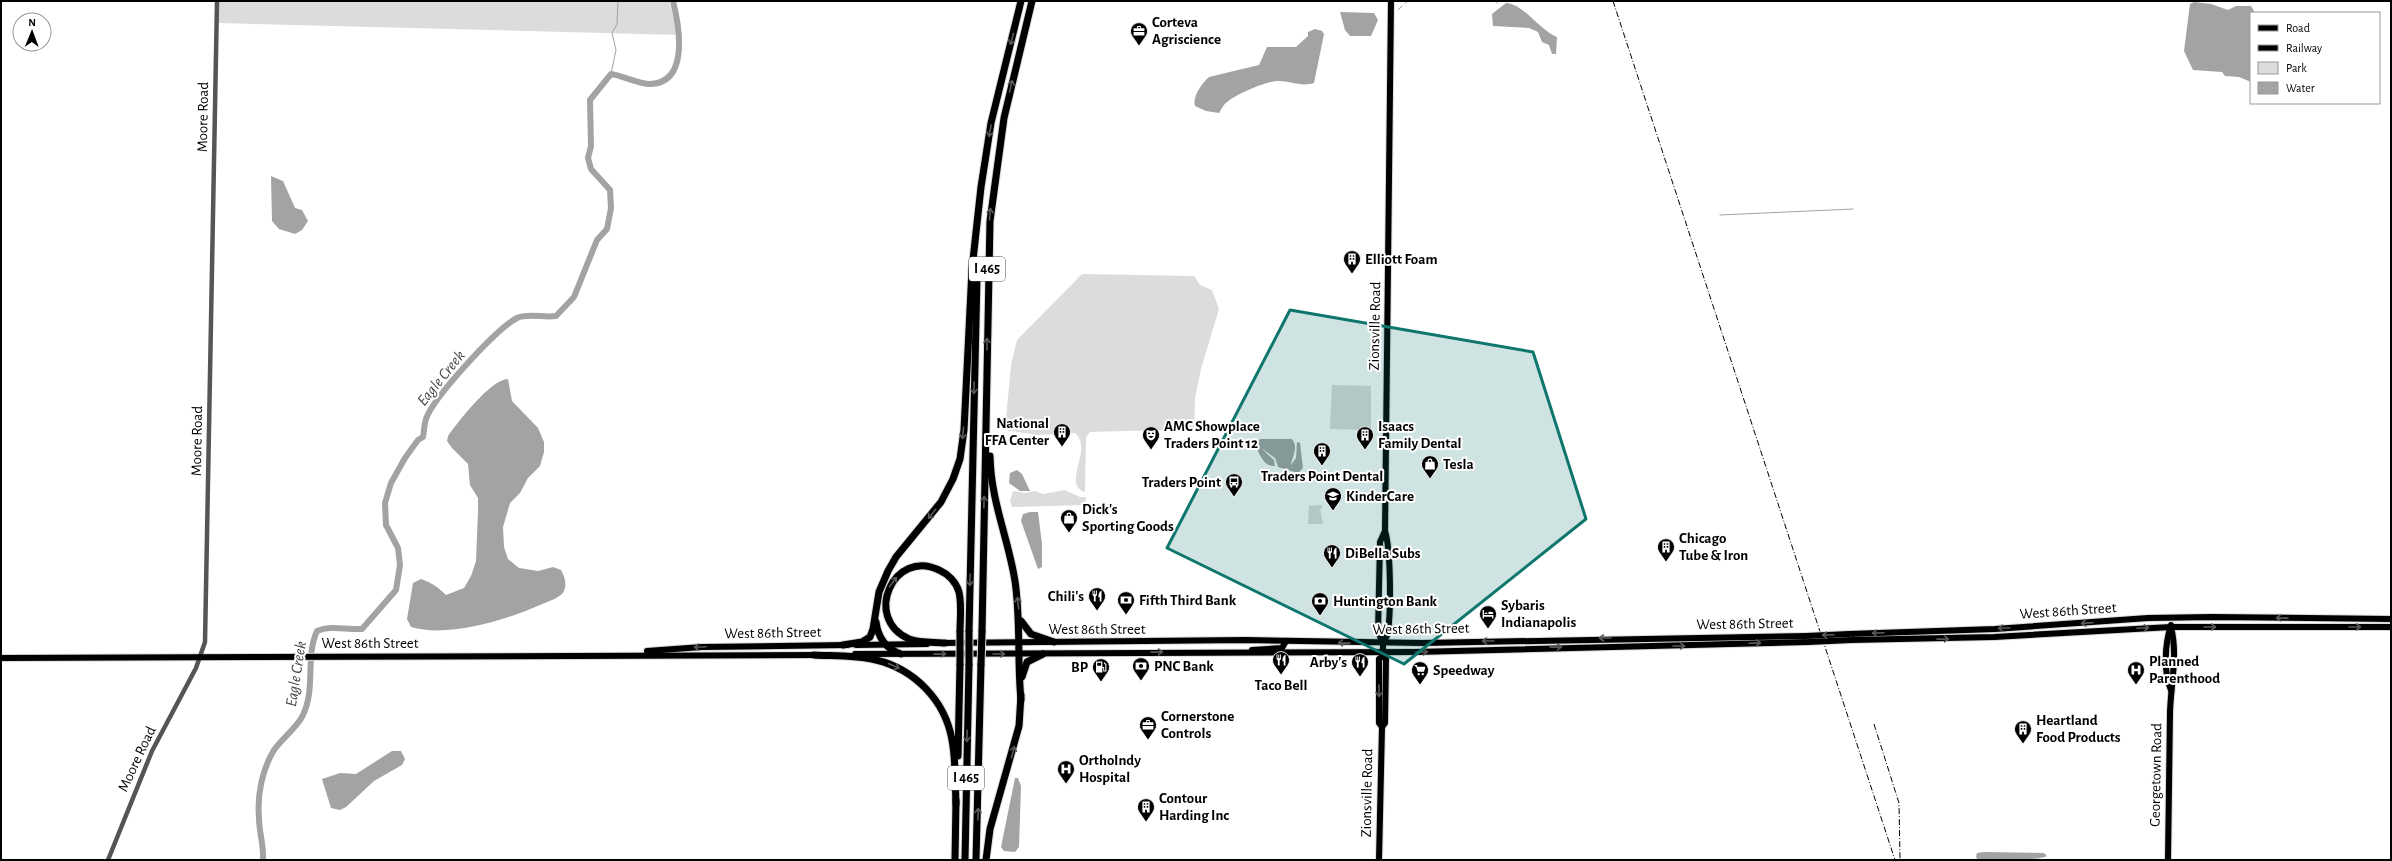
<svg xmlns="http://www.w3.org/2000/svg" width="2392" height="861" viewBox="0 0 2392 861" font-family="'Alegreya Sans',sans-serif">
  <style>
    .green { fill: #dcdcdc }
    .water { fill: #a3a3a3 }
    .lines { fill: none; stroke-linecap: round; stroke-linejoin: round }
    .stream { stroke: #a3a3a3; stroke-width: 1 }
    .river { stroke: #a3a3a3; stroke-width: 6 }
    .major-casing { stroke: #dbdbdb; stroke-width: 8 }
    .highway-casing { stroke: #dbdbdb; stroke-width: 9 }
    .minor { stroke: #555; stroke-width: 4.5 }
    .major { stroke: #000; stroke-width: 6 }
    .highway { stroke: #000; stroke-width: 7 }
    .rail { stroke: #000; stroke-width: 1; stroke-dasharray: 6 2 1 2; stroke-linecap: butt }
    .major-bridge-casing { stroke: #dbdbdb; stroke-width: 8; stroke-linecap: butt }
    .highway-bridge-casing { stroke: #dbdbdb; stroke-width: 9; stroke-linecap: butt }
    .major-bridge { stroke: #000; stroke-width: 6 }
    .highway-bridge { stroke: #000; stroke-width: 7 }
    .oneway { stroke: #595959 }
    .marked { fill: #0f766e; fill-opacity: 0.2; stroke: #0f766e; stroke-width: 3; stroke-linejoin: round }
    .labels { text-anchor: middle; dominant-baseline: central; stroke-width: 4; stroke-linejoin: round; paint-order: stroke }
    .shield { fill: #fff; stroke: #4c4c4c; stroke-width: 1 }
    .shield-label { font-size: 14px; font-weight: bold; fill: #000 }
    .poi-label { font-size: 15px; font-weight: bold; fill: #000; stroke: #fff; text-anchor: start }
    .street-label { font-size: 15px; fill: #000; stroke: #fff }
    .water-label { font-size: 16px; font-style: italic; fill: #444; stroke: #fff }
  </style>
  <rect width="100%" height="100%" fill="#fff"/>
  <g class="green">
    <polygon points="217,1 669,1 679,35 217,23"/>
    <path d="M 1082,274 L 1194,276 L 1200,285 L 1212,290 L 1219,309 L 1201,369 L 1195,398 L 1194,429 L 1090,432 L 1086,437 L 1085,492 C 1061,485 1094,448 1075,433 L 1038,435 L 1005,430 L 1011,365 L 1017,340 Z"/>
    <polygon points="1332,385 1371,386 1371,430 1330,429"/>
    <polygon points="1065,490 1080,497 1086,497 1085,505 1012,507 1010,501 1013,491 1025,493 1035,491 1043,494"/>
    <polygon points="1322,505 1322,509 1320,509 1323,524 1308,524 1309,506"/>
  </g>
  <g class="water">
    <polygon points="2194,2 2211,4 2228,10 2236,6 2251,6 2255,13 2251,13 2251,82 2239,77 2225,76 2222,72 2193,70 2184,51 2190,4"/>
    <path d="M 1506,3 C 1524,4 1539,30 1557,37 L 1556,54 L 1552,54 L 1549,45 L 1542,42 L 1538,32 L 1529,28 L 1493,26 L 1492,14 Z"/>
    <polygon points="1340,12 1374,13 1378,20 1371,36 1350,36 1345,30"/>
    <path d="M 1315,29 L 1322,31 L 1324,34 L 1314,83 C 1301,87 1291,81 1278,81 C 1266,81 1231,96 1224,105 C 1222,107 1221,110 1219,113 L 1206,111 L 1195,106 C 1192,97 1202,83 1209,77 L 1259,65 L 1267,47 L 1296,47 L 1308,36 L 1308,32 Z"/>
    <polygon points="271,176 283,181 295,208 302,210 308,221 302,230 295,234 279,229 272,221"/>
    <path d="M 508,379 L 512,401 L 538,428 L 544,442 L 544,452 L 540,466 L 528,478 L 520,493 L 510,503 L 503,527 L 504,547 L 508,559 L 519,568 L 538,571 L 553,567 L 561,570 C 565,577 568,587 562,594 C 556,599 547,602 540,605 C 506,620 448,638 411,627 L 407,619 L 413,583 L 421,579 C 432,583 438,587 446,595 L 464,588 L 471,576 L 476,561 L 478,512 L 478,498 L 470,485 L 468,464 L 452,448 L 447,441 L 448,436 C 458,422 491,379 508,379 Z"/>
    <path d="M 1260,439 L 1292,439 C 1299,448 1292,457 1291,465 L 1296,458 L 1297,442 L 1300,443 L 1303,468 L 1298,473 L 1278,467 L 1275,458 L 1261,448 L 1274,460 L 1275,466 C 1263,467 1260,454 1255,445 Z"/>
    <polygon points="1017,470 1022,474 1030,491 1020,491 1009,483 1010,473"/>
    <polygon points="1030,512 1038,512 1042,544 1042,567 1038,569 1021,521 1023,514"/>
    <polygon points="392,751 401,751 405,759 402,765 374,781 346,807 340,810 331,808 322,779 340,773 356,774"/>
    <polygon points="1015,778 1018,778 1021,786 1019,847 1015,852 1004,851 1001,847"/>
    <path d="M 1984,852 L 2044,853 L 2047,856 C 2038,861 1992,860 1978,860 L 1976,857 L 1977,853 Z"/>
  </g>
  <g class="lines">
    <g class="stream">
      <polyline points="1495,1 1497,3"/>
      <polyline points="1405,3 1409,1"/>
      <polyline points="1398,10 1402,6"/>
      <polyline points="611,74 616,50 612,33 617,24 618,1"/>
      <polyline points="1720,215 1853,209"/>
    </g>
    <path class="river" d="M 263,860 C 264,846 259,832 259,818 C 257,795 262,770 274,750 C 282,738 297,728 303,715 C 316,688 305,657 317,631 C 331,625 346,630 362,629 L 396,590 L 400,565 L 398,548 L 386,525 L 385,503 L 391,483 L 405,458 L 418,440 L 423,437 C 424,432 424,425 426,419 C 433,398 496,329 517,318 C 527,313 545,318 556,316 L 574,297 L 597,240 L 607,229 L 611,208 L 610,190 L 591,169 L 588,158 L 591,146 L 590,100 L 611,74 C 624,76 638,84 650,84 C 690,83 679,25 673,1"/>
    <g class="major-casing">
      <g id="major">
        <polyline points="1849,634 1995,629 2148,618 2212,617 2391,619"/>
        <polyline points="1851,640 1994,637 2171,627 2391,627"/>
        <polyline points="940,643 1246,640 1423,643 1806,636"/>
        <path d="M 1383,643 C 1385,639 1388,635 1388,632 C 1391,610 1391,550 1385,531 L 1391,1"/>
        <polyline points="856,645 927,644"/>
        <polyline points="1252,650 1282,648 1286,641"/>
        <polyline points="647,651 702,647 847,645"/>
        <polyline points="855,654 1415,652 1808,642"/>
        <polyline points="1,658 817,655"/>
        <path d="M 2171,690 C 2163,671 2165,644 2171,625"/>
        <polyline points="1382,727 1379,723 1379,659 1383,656 1383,643 1378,632 1380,542 1385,531"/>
        <polyline points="1379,860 1382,727 1385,723 1386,659 1383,656"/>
        <path d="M 2168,860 L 2170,712 C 2171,683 2178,655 2171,627"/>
      </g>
    </g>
    <g class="highway-casing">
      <g id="highway">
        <path d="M 990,456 C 991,502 1008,537 1015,581 C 1021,622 1017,660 1021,700"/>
        <polyline points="1021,621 1031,634 1054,642"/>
        <path d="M 876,622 C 878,637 886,649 901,654"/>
        <polyline points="969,632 977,277"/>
        <polyline points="982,632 990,221 1004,118 1032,1"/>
        <path d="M 945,643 C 934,642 920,643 909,639 C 862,618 894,548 939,570 C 948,574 956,582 959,592 C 962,605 960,619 960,632"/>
        <polyline points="843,645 862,642 870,637 873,629 879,592 888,571 896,557 941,502 953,479 960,459 964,430 972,269 981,187 991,123 1021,1"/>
        <path d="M 814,655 C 834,656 856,655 876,660 C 914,669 945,700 952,740 C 956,761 955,783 956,804"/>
        <polyline points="1022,677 1027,662 1043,654"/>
        <polyline points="958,756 960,664"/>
        <polyline points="955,860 956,800"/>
        <polyline points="965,860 969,664"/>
        <polyline points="976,860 981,664"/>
        <polyline points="986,860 990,829 1019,726 1021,695"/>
      </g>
    </g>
    <polyline class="minor" points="108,860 152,751 196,668 205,642 217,1"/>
    <use href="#major" class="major"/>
    <use href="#highway" class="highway"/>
    <g class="rail">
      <polyline points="1613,1 1895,860"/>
      <polyline points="1874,724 1899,803 1900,860"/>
    </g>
    <g class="major-bridge-casing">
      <g id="major-bridge">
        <polyline points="1806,636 1849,634"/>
        <polyline points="1808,642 1851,640"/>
      </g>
    </g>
    <g class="highway-bridge-casing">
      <g id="highway-bridge">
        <polyline points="960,664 960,632"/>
        <polyline points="969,664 969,632"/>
        <polyline points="981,664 982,632"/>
      </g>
    </g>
    <use href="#major-bridge" class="major-bridge"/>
    <use href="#highway-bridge" class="highway-bridge"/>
  </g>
  <defs><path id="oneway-shaft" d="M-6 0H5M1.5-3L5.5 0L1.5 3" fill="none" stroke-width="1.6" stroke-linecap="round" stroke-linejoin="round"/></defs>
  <g class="oneway">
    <use href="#oneway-shaft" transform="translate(1012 39) rotate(104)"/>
    <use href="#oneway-shaft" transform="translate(1011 86) rotate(-77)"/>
    <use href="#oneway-shaft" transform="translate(990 131) rotate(100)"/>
    <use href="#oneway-shaft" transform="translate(990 214) rotate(-85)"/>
    <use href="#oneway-shaft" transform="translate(987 344) rotate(-91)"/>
    <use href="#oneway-shaft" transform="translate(974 388) rotate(91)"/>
    <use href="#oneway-shaft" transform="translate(963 433) rotate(95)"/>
    <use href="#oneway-shaft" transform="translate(984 502) rotate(-89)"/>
    <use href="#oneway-shaft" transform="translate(932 514) rotate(128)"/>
    <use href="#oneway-shaft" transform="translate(970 580) rotate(91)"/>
    <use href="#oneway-shaft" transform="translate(893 582) rotate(-54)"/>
    <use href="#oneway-shaft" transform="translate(1018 603) rotate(-97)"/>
    <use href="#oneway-shaft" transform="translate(2282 618) rotate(-179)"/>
    <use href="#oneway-shaft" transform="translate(2087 623) rotate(176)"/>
    <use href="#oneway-shaft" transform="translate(2210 627)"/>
    <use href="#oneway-shaft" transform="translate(2355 627)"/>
    <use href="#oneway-shaft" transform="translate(2004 628) rotate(177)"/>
    <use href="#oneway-shaft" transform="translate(2143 628) rotate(-3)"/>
    <use href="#oneway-shaft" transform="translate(1878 633) rotate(178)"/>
    <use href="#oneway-shaft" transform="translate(1828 635) rotate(178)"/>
    <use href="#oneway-shaft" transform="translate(1605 638) rotate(180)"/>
    <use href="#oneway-shaft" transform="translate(1943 639) rotate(-1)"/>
    <use href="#oneway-shaft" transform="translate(1488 641) rotate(180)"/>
    <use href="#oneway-shaft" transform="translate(1344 643) rotate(-179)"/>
    <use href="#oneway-shaft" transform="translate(1755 643) rotate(-2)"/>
    <use href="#oneway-shaft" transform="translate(1679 646)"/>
    <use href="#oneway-shaft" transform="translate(700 647) rotate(177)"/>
    <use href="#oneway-shaft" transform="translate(1556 647) rotate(-1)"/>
    <use href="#oneway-shaft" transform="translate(1157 652) rotate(-1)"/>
    <use href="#oneway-shaft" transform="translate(1422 652) rotate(-1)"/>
    <use href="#oneway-shaft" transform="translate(940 654) rotate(-1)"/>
    <use href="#oneway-shaft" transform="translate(999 654)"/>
    <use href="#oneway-shaft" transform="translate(894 666) rotate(24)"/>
    <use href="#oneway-shaft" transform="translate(1379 691) rotate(90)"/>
    <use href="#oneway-shaft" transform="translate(967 736) rotate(91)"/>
    <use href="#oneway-shaft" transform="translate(1013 752) rotate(-75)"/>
    <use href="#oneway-shaft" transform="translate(978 814) rotate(-89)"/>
  </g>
  <path class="marked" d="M 1290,310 L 1533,352 L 1586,519 L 1404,664 L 1167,548 Z"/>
  <defs>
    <g id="office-pin" transform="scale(0.9)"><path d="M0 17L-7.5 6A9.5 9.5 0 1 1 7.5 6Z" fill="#000" stroke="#fff"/><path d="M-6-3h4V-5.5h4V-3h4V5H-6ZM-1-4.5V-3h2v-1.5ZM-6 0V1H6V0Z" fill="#fff"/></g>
    <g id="building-pin" transform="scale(0.9)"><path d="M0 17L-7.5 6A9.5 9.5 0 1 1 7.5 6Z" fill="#000" stroke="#fff"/><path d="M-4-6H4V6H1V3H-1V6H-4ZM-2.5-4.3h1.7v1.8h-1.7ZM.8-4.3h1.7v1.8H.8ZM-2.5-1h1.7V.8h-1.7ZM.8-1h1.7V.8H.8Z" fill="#fff"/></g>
    <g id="theatre-pin" transform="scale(0.9)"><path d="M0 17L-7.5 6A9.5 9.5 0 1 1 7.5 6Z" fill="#000" stroke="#fff"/><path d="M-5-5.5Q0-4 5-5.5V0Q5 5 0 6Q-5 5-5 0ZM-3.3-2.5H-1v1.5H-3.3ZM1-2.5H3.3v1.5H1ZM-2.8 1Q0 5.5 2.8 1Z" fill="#fff"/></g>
    <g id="shop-pin" transform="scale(0.9)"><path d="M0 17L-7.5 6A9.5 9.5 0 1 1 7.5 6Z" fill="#000" stroke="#fff"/><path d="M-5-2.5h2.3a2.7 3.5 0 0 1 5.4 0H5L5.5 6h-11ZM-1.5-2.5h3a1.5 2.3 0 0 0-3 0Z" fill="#fff"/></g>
    <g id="bus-pin" transform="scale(0.9)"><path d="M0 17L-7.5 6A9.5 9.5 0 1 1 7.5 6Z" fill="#000" stroke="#fff"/><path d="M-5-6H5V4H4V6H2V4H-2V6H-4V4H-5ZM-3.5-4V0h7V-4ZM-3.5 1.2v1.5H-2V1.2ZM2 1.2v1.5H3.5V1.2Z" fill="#fff"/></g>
    <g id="school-pin" transform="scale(0.9)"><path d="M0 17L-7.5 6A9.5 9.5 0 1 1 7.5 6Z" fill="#000" stroke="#fff"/><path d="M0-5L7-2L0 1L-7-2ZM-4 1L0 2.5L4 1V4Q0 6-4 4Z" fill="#fff"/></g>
    <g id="restaurant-pin" transform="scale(0.9)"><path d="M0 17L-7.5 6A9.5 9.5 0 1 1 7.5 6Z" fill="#000" stroke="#fff"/><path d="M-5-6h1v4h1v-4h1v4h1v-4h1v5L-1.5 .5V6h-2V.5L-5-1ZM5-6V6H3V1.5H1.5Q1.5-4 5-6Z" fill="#fff"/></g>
    <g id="bank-pin" transform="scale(0.9)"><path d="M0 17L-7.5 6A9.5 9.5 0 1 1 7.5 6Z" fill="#000" stroke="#fff"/><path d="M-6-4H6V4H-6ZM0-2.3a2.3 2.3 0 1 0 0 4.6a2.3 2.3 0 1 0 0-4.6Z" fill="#fff"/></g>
    <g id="hotel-pin" transform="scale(0.9)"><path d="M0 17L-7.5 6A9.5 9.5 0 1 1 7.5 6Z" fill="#000" stroke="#fff"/><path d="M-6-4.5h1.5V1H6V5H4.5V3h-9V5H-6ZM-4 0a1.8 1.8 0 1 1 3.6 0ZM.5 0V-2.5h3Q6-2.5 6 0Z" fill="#fff"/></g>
    <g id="fuel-pin" transform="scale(0.9)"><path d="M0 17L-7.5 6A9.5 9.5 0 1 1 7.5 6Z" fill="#000" stroke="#fff"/><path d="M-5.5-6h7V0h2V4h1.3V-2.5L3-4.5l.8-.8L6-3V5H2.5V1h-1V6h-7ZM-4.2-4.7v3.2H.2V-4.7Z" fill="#fff"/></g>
    <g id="supermarket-pin" transform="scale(0.9)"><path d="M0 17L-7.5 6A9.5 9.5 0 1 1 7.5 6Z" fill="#000" stroke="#fff"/><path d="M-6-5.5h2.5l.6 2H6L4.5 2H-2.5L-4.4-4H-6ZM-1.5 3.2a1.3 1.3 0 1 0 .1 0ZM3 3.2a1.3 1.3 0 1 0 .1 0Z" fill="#fff"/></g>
    <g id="hospital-pin" transform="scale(0.9)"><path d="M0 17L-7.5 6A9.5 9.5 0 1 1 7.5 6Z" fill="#000" stroke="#fff"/><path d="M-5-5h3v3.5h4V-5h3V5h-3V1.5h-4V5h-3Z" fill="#fff"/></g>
  </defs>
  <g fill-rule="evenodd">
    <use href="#office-pin" x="1139" y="31"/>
    <use href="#building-pin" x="1352" y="259"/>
    <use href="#building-pin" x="1062" y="432"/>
    <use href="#theatre-pin" x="1151" y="435"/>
    <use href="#building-pin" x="1365" y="435"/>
    <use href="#building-pin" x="1322" y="451"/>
    <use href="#shop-pin" x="1430" y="464"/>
    <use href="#bus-pin" x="1234" y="482"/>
    <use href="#school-pin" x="1333" y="496"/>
    <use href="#shop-pin" x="1069" y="518"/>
    <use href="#building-pin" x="1666" y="547"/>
    <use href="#restaurant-pin" x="1332" y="553"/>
    <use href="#restaurant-pin" x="1097" y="596"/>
    <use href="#bank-pin" x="1126" y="600"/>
    <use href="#bank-pin" x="1320" y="601"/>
    <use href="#hotel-pin" x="1488" y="614"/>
    <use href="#restaurant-pin" x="1281" y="660"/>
    <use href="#restaurant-pin" x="1360" y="662"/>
    <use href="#bank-pin" x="1141" y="666"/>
    <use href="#fuel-pin" x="1101" y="667"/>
    <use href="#supermarket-pin" x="1420" y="670"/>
    <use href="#hospital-pin" x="2136" y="670"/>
    <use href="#office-pin" x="1148" y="725"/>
    <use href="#building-pin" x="2023" y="729"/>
    <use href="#hospital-pin" x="1066" y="769"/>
    <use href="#building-pin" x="1146" y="807"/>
  </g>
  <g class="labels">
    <g class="shield">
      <rect x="969" y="257" width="36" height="24" rx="3"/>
      <rect x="948" y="766" width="36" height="24" rx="3"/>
    </g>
    <g class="shield-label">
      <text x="987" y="269">I 465</text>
      <text x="966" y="778">I 465</text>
    </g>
    <g class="poi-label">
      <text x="1152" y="22">Corteva<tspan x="1152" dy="17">Agriscience</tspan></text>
      <text x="1365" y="259">Elliott Foam</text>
      <text x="1049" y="423" text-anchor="end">National<tspan x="1049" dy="17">FFA Center</tspan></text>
      <text x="1164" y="426">AMC Showplace<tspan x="1164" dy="17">Traders Point 12</tspan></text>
      <text x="1378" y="426">Isaacs<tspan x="1378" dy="17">Family Dental</tspan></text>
      <text x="1443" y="464">Tesla</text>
      <text x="1322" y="476" text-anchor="middle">Traders Point Dental</text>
      <text x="1221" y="482" text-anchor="end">Traders Point</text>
      <text x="1346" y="496">KinderCare</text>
      <text x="1082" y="509">Dick's<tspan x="1082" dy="17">Sporting Goods</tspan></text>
      <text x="1679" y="538">Chicago<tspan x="1679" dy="17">Tube &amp; Iron</tspan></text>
      <text x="1345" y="553">DiBella Subs</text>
      <text x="1084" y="596" text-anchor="end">Chili's</text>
      <text x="1139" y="600">Fifth Third Bank</text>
      <text x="1333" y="601">Huntington Bank</text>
      <text x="1501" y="605">Sybaris<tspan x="1501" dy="17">Indianapolis</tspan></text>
      <text x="2149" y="661">Planned<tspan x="2149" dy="17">Parenthood</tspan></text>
      <text x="1347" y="662" text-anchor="end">Arby's</text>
      <text x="1154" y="666">PNC Bank</text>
      <text x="1088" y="667" text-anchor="end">BP</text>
      <text x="1433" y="670">Speedway</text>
      <text x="1281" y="685" text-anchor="middle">Taco Bell</text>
      <text x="1161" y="716">Cornerstone<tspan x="1161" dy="17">Controls</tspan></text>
      <text x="2036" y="720">Heartland<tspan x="2036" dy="17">Food Products</tspan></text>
      <text x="1079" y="760">OrthoIndy<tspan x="1079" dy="17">Hospital</tspan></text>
      <text x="1159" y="798">Contour<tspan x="1159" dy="17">Harding Inc</tspan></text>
    </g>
    <g class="street-label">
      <text transform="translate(203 117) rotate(-89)">Moore Road</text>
      <text transform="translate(1375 326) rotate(-89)">Zionsville Road</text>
      <text transform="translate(197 441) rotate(-89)">Moore Road</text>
      <text transform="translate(2068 611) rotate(-4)">West 86th Street</text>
      <text transform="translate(1745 624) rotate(-1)">West 86th Street</text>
      <text x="1097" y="629">West 86th Street</text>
      <text transform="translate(1421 629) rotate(-1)">West 86th Street</text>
      <text transform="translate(773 633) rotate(-1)">West 86th Street</text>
      <text x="370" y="643">West 86th Street</text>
      <text transform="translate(137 759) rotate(-65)">Moore Road</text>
      <text transform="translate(2156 775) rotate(-89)">Georgetown Road</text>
      <text transform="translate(1367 793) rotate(-89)">Zionsville Road</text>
    </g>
    <g class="water-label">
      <text transform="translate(441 378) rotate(-51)">Eagle Creek</text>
      <text transform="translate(296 674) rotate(-81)">Eagle Creek</text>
    </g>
  </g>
  <rect width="2392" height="861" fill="none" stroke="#000000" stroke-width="4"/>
  <rect x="2250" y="12" width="130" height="92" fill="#ffffff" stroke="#999999"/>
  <rect x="2258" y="25" width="20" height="6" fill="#000000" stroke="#999999"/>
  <text x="2286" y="32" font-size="12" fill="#000000">Road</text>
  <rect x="2258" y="45" width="20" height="6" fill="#000000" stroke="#999999"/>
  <text x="2286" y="52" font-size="12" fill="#000000">Railway</text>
  <rect x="2258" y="62" width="20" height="12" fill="#dcdcdc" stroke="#999999"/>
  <text x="2286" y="72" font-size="12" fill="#000000">Park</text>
  <rect x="2258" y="82" width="20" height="12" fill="#a3a3a3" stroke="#999999"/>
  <text x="2286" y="92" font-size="12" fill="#000000">Water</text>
  <g transform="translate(32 32) rotate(1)"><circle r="19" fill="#ffffff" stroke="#999999"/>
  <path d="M0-3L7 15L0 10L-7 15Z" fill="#000000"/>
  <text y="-6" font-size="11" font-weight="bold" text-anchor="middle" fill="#000000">N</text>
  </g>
</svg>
